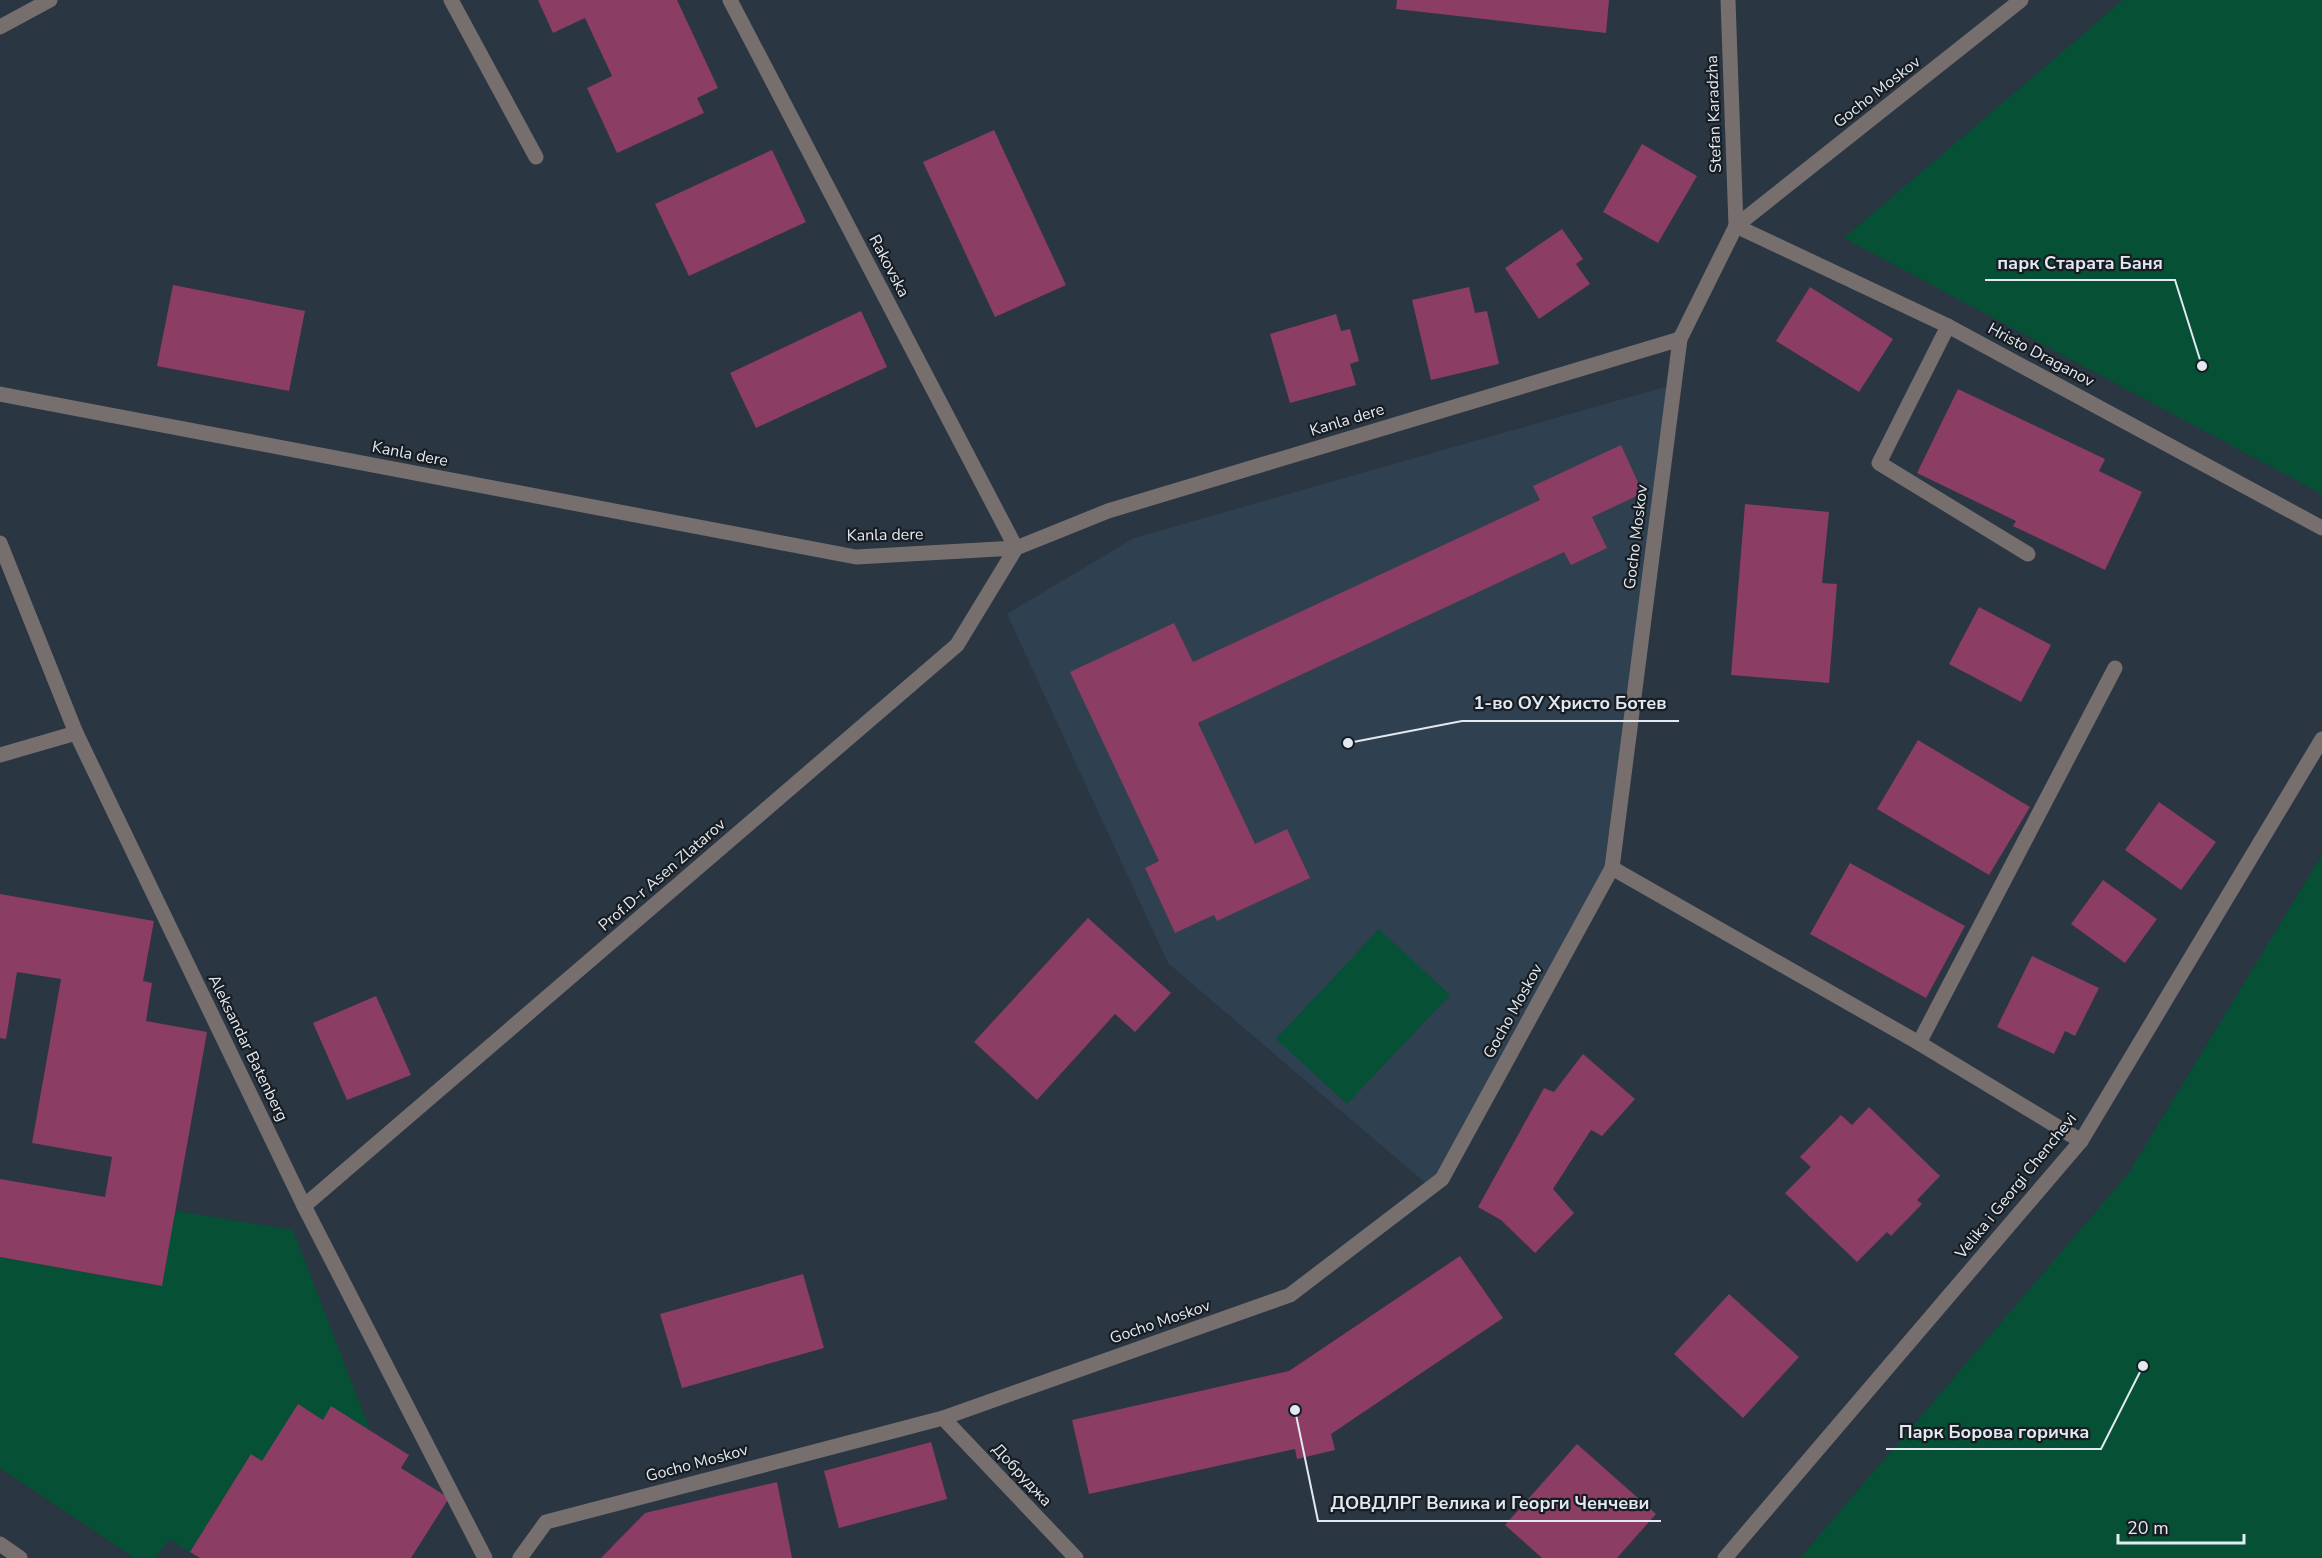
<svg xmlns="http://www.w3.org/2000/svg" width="2322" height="1558" viewBox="0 0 2322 1558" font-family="'Nunito Sans',sans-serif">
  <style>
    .built { fill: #2f4051 }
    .green { fill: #065036 }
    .building { fill: #8b3d63 }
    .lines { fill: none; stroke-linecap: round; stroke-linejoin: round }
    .service { stroke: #776e6e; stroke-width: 15 }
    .minor { stroke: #776e6e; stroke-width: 15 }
    .tertiary { stroke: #776e6e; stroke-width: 15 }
    .labels { text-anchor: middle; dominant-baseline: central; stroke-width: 4.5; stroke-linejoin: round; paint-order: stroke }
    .street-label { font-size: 16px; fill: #e2e9f1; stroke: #171d22 }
    .leader { fill: none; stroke: #e2e9f1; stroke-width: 2 }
    .callout-dot { fill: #e2e9f1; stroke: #171d22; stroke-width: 2 }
    .callout-label { font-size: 18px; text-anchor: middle; font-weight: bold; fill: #e2e9f1; stroke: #171d22; stroke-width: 4.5; stroke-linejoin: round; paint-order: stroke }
  </style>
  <rect width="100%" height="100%" fill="#2a3642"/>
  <polygon class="built" points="1672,385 1615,872 1429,1186 1168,963 1007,614 1134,538"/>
  <g class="green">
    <polygon points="2123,0 2322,0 2322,494 1844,238"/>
    <polygon points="2322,855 2322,1558 1800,1558 2128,1174"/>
    <polygon points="1379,929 1450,995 1347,1104 1276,1039"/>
    <polygon points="175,1211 293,1230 370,1430 332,1407 323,1420 298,1405 262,1461 251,1454 190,1552 170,1539 155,1558 135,1558 0,1468 0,1257 161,1286"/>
  </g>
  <g class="building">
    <polygon points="538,0 677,0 718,88 697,98 704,113 617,153 587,88 612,76 585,18 553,33"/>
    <polygon points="1397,0 1609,0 1606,33 1396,9"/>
    <polygon points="994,130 1066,285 995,317 923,162"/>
    <polygon points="1642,144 1697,176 1658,243 1603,212"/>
    <polygon points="772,150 806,222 689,276 655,204"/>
    <polygon points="1562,229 1583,259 1576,264 1590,284 1539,319 1505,268"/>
    <polygon points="173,285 305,311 289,391 157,366"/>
    <polygon points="1469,287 1475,313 1487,311 1499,364 1431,380 1412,300"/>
    <polygon points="1810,287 1893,339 1859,392 1776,341"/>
    <polygon points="861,311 887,367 756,428 730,373"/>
    <polygon points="1336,314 1341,331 1350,329 1359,361 1350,364 1356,385 1290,403 1270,334"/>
    <polygon points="1958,389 2105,459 2099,471 2142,492 2105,570 2013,526 2016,521 1917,473"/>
    <polygon points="1621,445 1643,493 1592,517 1607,548 1571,565 1564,552 1198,723 1255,844 1287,829 1310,878 1217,921 1214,915 1175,933 1145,868 1159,861 1070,672 1174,623 1193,662 1540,500 1533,486"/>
    <polygon points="1745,504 1829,512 1822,583 1837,584 1829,683 1731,675"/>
    <polygon points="1979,607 2051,645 2021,702 1949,664"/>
    <polygon points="1918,740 2030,807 1989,875 1877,809"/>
    <polygon points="2159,802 2216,842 2181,890 2125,850"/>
    <polygon points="1850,863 1965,926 1926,998 1810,934"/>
    <polygon points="2103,880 2157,919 2125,963 2071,924"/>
    <polygon points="0,894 154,921 143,981 152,983 146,1021 207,1032 162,1286 0,1257 0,1179 105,1197 112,1157 32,1143 61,979 17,972 6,1039 0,1038"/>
    <polygon points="1088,918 1171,993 1135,1032 1115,1014 1037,1100 974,1042"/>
    <polygon points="2032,956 2099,988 2075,1036 2065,1031 2054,1054 1997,1027"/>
    <polygon points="376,996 411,1075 347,1100 313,1023"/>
    <polygon points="1583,1054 1635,1099 1602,1136 1591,1130 1553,1189 1574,1213 1535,1253 1501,1220 1478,1207 1544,1088 1554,1092"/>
    <polygon points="1869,1107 1940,1176 1917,1200 1922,1204 1891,1236 1887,1232 1857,1262 1785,1193 1811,1167 1800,1157 1841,1115 1852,1125"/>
    <polygon points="1460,1256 1503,1318 1331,1434 1335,1450 1297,1459 1295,1449 1089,1494 1072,1420 1289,1371"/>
    <polygon points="803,1274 824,1348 682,1388 660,1314"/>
    <polygon points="1729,1294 1799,1357 1743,1418 1674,1354"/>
    <polygon points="298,1404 323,1420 331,1406 409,1455 401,1468 449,1498 411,1558 200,1558 190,1552 251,1454 262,1461"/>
    <polygon points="931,1442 947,1499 839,1528 824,1471"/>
    <polygon points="1577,1444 1656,1514 1617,1558 1542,1558 1505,1525"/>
    <polygon points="777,1482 792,1558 601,1558 645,1513"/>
  </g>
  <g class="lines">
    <g class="service">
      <polyline points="451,0 536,157"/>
      <polyline points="1948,326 1879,463 2028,554"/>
      <polyline points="1919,1043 2115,668"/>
    </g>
    <g class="minor">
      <polyline points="1728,0 1736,226 1948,326 2322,528"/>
      <polyline points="0,27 50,0"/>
      <polyline points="0,394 856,557 1016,548 1108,511 1680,339"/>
      <polyline points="0,543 76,733 304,1206 485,1558"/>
      <polyline points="0,755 76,733"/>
      <polyline points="1612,868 1919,1043 2081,1141"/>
      <polyline points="304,1206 957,645 1016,548 730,0"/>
      <polyline points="943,1418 1076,1558"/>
      <polyline points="520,1558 546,1522 943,1418 1290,1295 1442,1179 1612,868 1680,339 1736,226 2021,0"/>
      <polyline points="1725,1558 2081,1141 2322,739"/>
    </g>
    <polyline class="tertiary" points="0,1544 20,1558"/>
  </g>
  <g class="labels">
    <g class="street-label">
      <text transform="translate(1877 92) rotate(-38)">Gocho Moskov</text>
      <text transform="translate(1714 114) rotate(-92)">Stefan Karadzha</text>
      <text transform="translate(889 266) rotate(62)">Rakovska</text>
      <text transform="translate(2041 355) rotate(28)">Hristo Draganov</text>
      <text transform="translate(1347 420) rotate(-17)">Kanla dere</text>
      <text transform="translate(410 454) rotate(11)">Kanla dere</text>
      <text transform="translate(885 535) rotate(-1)">Kanla dere</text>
      <text transform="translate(1636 537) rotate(-83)">Gocho Moskov</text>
      <text transform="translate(662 875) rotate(-41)">Prof.D-r Asen Zlatarov</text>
      <text transform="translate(1513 1011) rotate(-61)">Gocho Moskov</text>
      <text transform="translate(248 1048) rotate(64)">Aleksandar Batenberg</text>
      <text transform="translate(2016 1186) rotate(-51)">Velika i Georgi Chenchevi</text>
      <text transform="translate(1160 1322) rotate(-19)">Gocho Moskov</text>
      <text transform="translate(697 1463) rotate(-15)">Gocho Moskov</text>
      <text transform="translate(1022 1475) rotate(47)">Добруджа</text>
    </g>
  </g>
  <path class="leader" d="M2202 366L2175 280H1985M1348 743L1462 721H1679M2143 1366L2101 1449H1886M1295 1410L1318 1521H1661"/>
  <g class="callout-dot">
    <circle cx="2202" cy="366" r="6"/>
    <circle cx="1348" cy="743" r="6"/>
    <circle cx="2143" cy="1366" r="6"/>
    <circle cx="1295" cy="1410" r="6"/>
  </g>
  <g class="callout-label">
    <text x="2080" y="269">парк Старата Баня</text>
    <text x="1570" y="709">1-во ОУ Христо Ботев</text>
    <text x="1994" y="1438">Парк Борова горичка</text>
    <text x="1490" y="1509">ДОВДЛРГ Велика и Георги Ченчеви</text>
  </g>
  <path d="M2118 1534v9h126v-9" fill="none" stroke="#e2e9f1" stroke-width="3"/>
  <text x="2127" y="1534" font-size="18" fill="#e2e9f1" stroke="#171d22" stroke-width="4.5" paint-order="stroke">20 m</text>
</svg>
